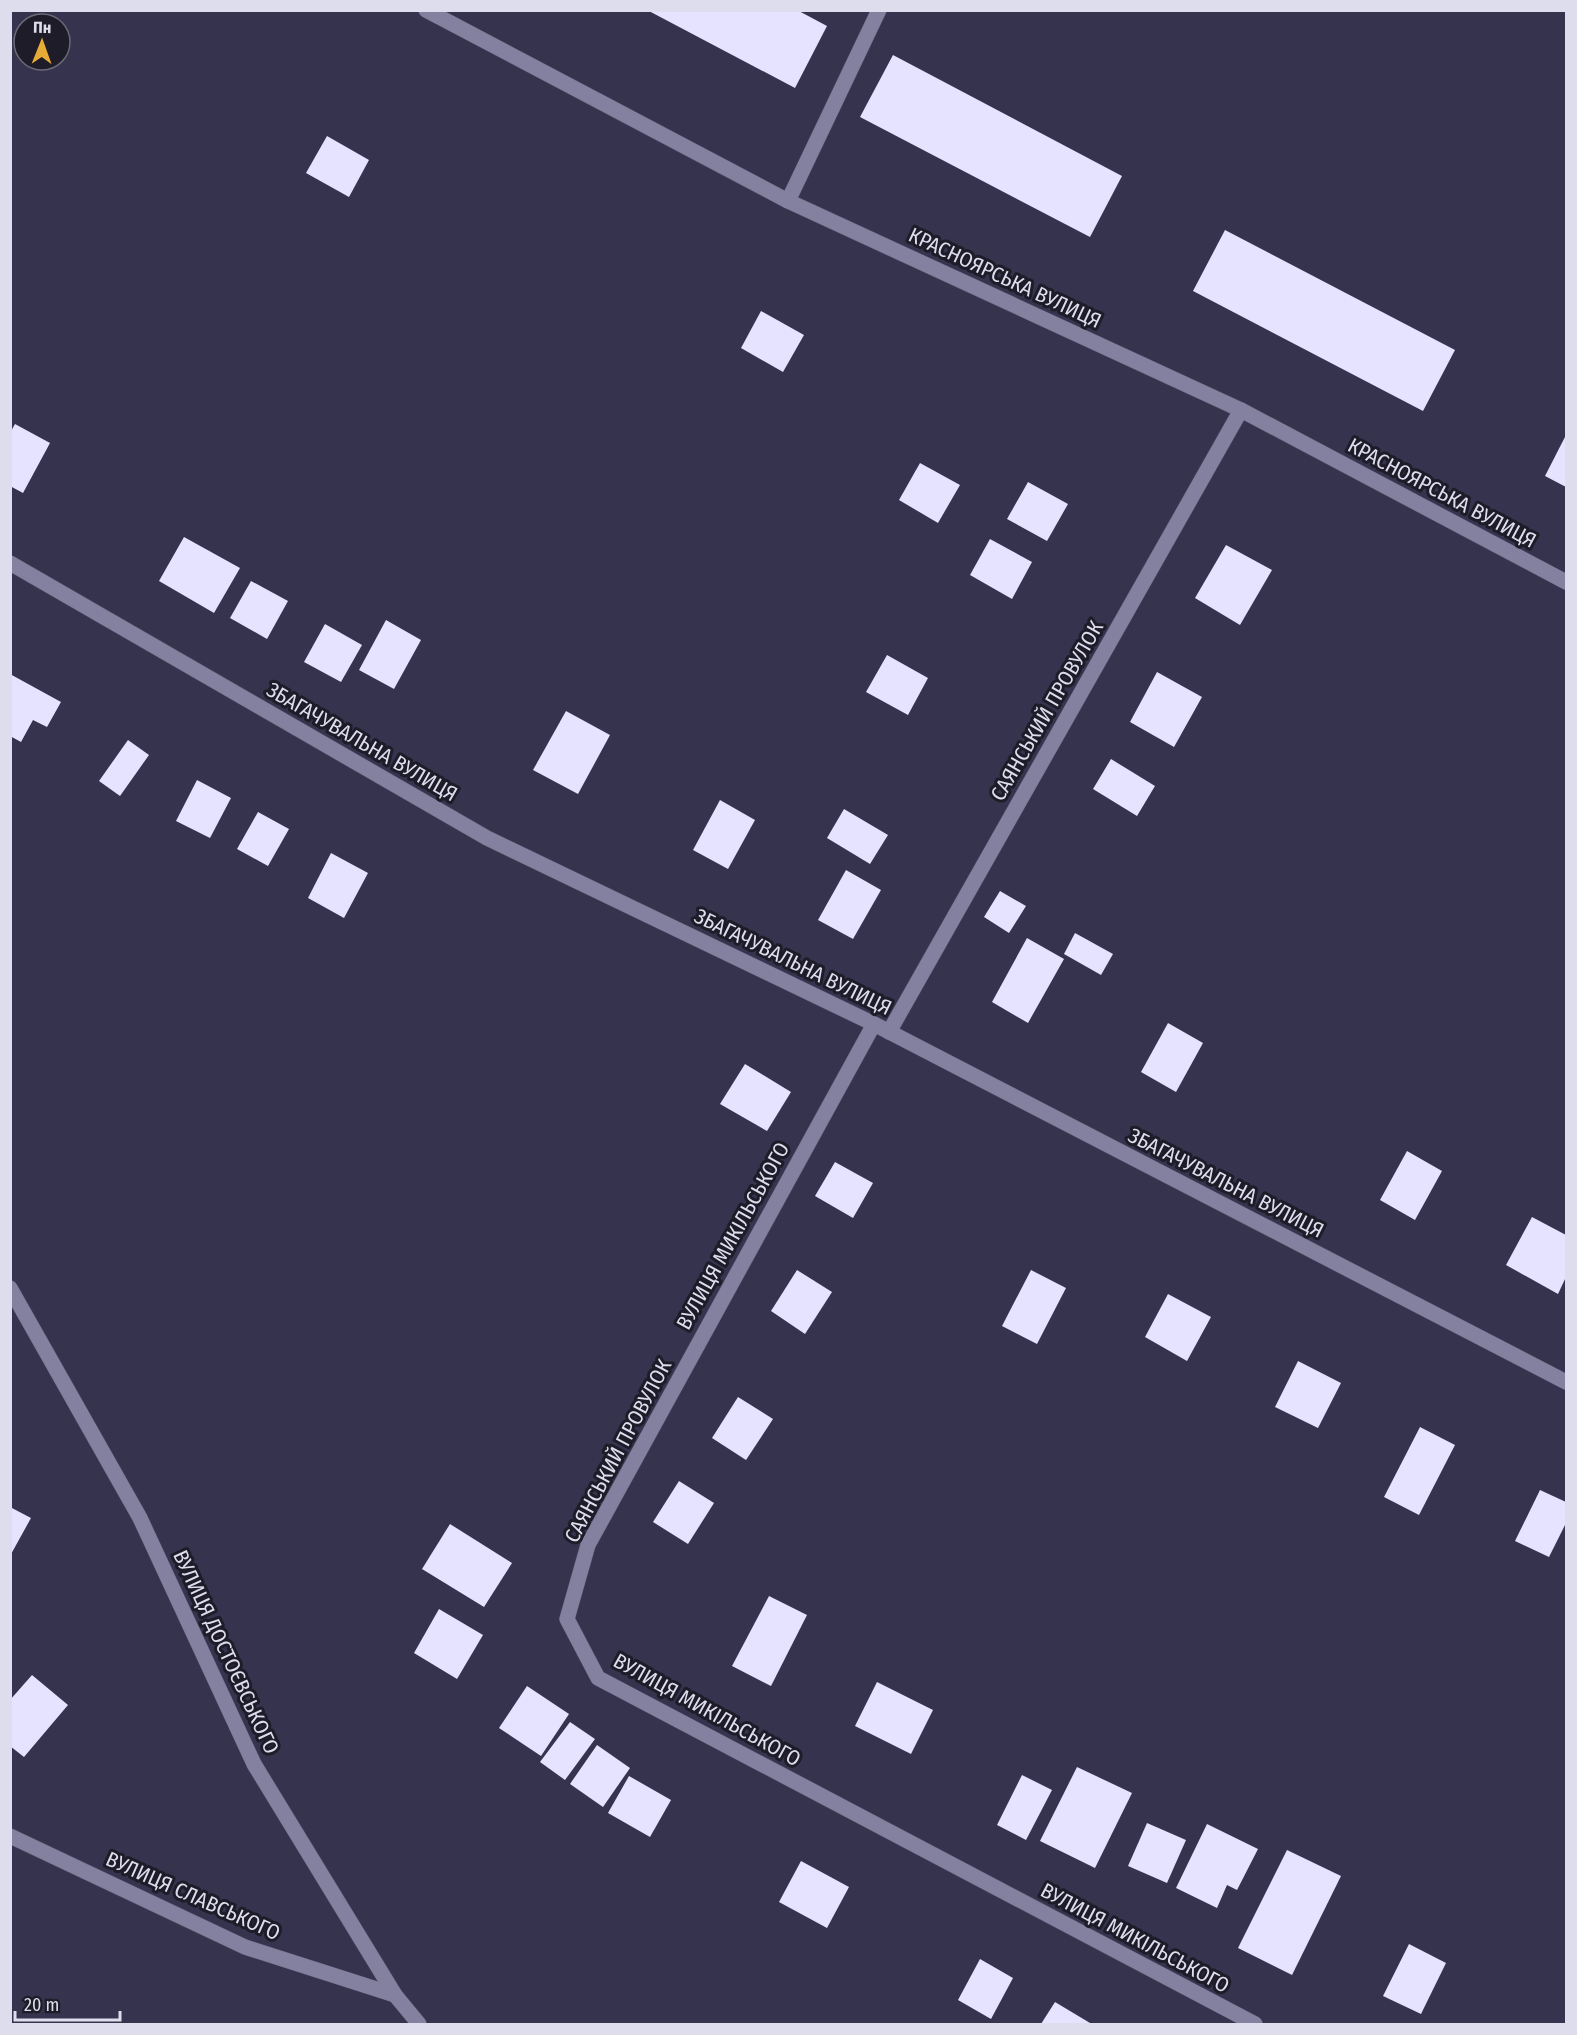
<svg xmlns="http://www.w3.org/2000/svg" width="1577" height="2035" viewBox="0 0 1577 2035" font-family="'Fira Sans Condensed',sans-serif">
  <style>
    .building { fill: #e5e3ff }
    .lines { fill: none; stroke-linecap: round; stroke-linejoin: round }
    .minor-casing { stroke: #535167; stroke-width: 16 }
    .minor { stroke: #83819f; stroke-width: 15 }
    .labels { text-anchor: middle; dominant-baseline: central; stroke-width: 6; stroke-linejoin: round; paint-order: stroke }
    .street-label { font-size: 21px; fill: #deddee; stroke: #1d1c28 }
  </style>
  <rect width="100%" height="100%" fill="#35334d"/>
  <g class="building">
    <polygon points="647,10 797,10 827,26 795,88"/>
    <polygon points="893,55 1122,176 1090,237 860,117"/>
    <polygon points="327,136 369,160 349,197 306,173"/>
    <polygon points="1225,230 1455,350 1423,411 1193,291"/>
    <polygon points="761,311 804,335 783,372 741,348"/>
    <polygon points="15,424 50,443 23,493 10,486 10,433"/>
    <polygon points="1566,435 1566,487 1545,476"/>
    <polygon points="920,463 960,485 938,523 899,500"/>
    <polygon points="1028,482 1068,504 1047,541 1007,519"/>
    <polygon points="184,537 240,568 214,613 159,581"/>
    <polygon points="990,539 1032,562 1012,599 970,575"/>
    <polygon points="1226,545 1272,570 1240,625 1195,598"/>
    <polygon points="251,581 288,601 267,639 230,618"/>
    <polygon points="386,620 421,640 394,689 359,670"/>
    <polygon points="325,624 362,645 341,682 304,662"/>
    <polygon points="887,655 928,678 908,715 866,692"/>
    <polygon points="1157,672 1202,697 1174,747 1130,722"/>
    <polygon points="10,674 61,702 47,727 33,720 21,742 10,736"/>
    <polygon points="566,711 610,735 578,794 533,770"/>
    <polygon points="128,740 149,755 120,796 99,781"/>
    <polygon points="1111,759 1155,786 1137,816 1093,789"/>
    <polygon points="197,780 231,798 210,838 176,821"/>
    <polygon points="720,800 755,820 728,869 693,850"/>
    <polygon points="844,809 888,835 870,864 827,838"/>
    <polygon points="258,812 289,829 268,866 237,849"/>
    <polygon points="331,853 368,873 344,918 308,898"/>
    <polygon points="846,870 881,890 853,939 818,920"/>
    <polygon points="1000,891 1026,906 1009,933 984,917"/>
    <polygon points="1075,933 1113,954 1101,975 1064,954"/>
    <polygon points="1027,938 1064,959 1028,1023 992,1002"/>
    <polygon points="1168,1023 1203,1043 1176,1092 1141,1072"/>
    <polygon points="745,1064 791,1092 767,1131 720,1104"/>
    <polygon points="1407,1151 1442,1171 1415,1220 1380,1200"/>
    <polygon points="835,1162 873,1183 853,1218 815,1196"/>
    <polygon points="1532,1217 1566,1235 1566,1277 1558,1294 1506,1265"/>
    <polygon points="797,1270 832,1292 805,1334 771,1311"/>
    <polygon points="1031,1270 1066,1288 1037,1344 1002,1326"/>
    <polygon points="1168,1294 1211,1317 1187,1361 1145,1337"/>
    <polygon points="1298,1361 1341,1383 1318,1428 1275,1407"/>
    <polygon points="738,1397 773,1419 746,1460 712,1438"/>
    <polygon points="1420,1427 1455,1445 1419,1515 1384,1497"/>
    <polygon points="679,1481 714,1503 688,1544 653,1522"/>
    <polygon points="1540,1490 1566,1502 1566,1523 1549,1557 1515,1541"/>
    <polygon points="10,1507 31,1518 10,1556"/>
    <polygon points="450,1524 512,1563 484,1607 422,1569"/>
    <polygon points="769,1596 807,1615 771,1686 732,1666"/>
    <polygon points="439,1609 483,1635 457,1679 414,1653"/>
    <polygon points="32,1675 68,1705 24,1757 10,1746 10,1700"/>
    <polygon points="877,1682 933,1710 911,1754 855,1726"/>
    <polygon points="527,1686 569,1714 541,1756 499,1728"/>
    <polygon points="570,1722 595,1739 565,1780 540,1762"/>
    <polygon points="597,1745 630,1768 603,1807 570,1784"/>
    <polygon points="1077,1767 1132,1793 1095,1868 1040,1841"/>
    <polygon points="1022,1775 1052,1790 1026,1840 997,1825"/>
    <polygon points="629,1776 671,1800 650,1837 608,1813"/>
    <polygon points="1147,1823 1186,1840 1167,1883 1128,1866"/>
    <polygon points="1207,1824 1258,1849 1237,1890 1227,1885 1217,1908 1176,1888"/>
    <polygon points="1287,1850 1341,1876 1292,1975 1238,1948"/>
    <polygon points="801,1861 849,1887 827,1928 779,1902"/>
    <polygon points="1409,1944 1446,1963 1421,2014 1383,1996"/>
    <polygon points="980,1959 1013,1978 991,2019 958,2000"/>
    <polygon points="1055,2002 1090,2023 1089,2024 1041,2024"/>
  </g>
  <g class="lines">
    <g class="minor-casing">
      <g id="minor">
        <polyline points="426,10 788,201 1241,410 1566,582"/>
        <polyline points="788,201 879,10"/>
        <polyline points="10,563 487,838 874,1024 1566,1382"/>
        <polyline points="874,1024 588,1545 567,1619 598,1678 1255,2024"/>
        <polyline points="889,1032 1241,410"/>
        <polyline points="10,1288 140,1518 254,1764 395,1995 419,2024"/>
        <polyline points="10,1836 245,1947 395,1995"/>
      </g>
    </g>
    <use href="#minor" class="minor"/>
  </g>
  <g class="labels">
    <g class="street-label">
      <text transform="translate(1005 278) rotate(25)">КРАСНОЯРСЬКА ВУЛИЦЯ</text>
      <text transform="translate(1442 493) rotate(28)">КРАСНОЯРСЬКА ВУЛИЦЯ</text>
      <text transform="translate(1047 711) rotate(-60)">САЯНСЬКИЙ ПРОВУЛОК</text>
      <text transform="translate(362 742) rotate(30)">ЗБАГАЧУВАЛЬНА ВУЛИЦЯ</text>
      <text transform="translate(793 962) rotate(26)">ЗБАГАЧУВАЛЬНА ВУЛИЦЯ</text>
      <text transform="translate(1226 1183) rotate(27)">ЗБАГАЧУВАЛЬНА ВУЛИЦЯ</text>
      <text transform="translate(733 1236) rotate(-61)">ВУЛИЦЯ МИКІЛЬСЬКОГО</text>
      <text transform="translate(618 1451) rotate(-62)">САЯНСЬКИЙ ПРОВУЛОК</text>
      <text transform="translate(226 1652) rotate(65)">ВУЛИЦЯ ДОСТОЄВСЬКОГО</text>
      <text transform="translate(707 1710) rotate(29)">ВУЛИЦЯ МИКІЛЬСЬКОГО</text>
      <text transform="translate(193 1896) rotate(24)">ВУЛИЦЯ СЛАВСЬКОГО</text>
      <text transform="translate(1135 1938) rotate(28)">ВУЛИЦЯ МИКІЛЬСЬКОГО</text>
    </g>
  </g>
  <rect width="1577" height="2035" fill="none" stroke="#deddee" stroke-width="24"/>
  <g transform="translate(42 42) rotate(1)"><circle r="28" fill="#1d1c28" stroke="#6a6977" stroke-width="1.5"/>
  <path d="M0-4.5L10 22L0 15L-10 22Z" fill="#e7ac36"/>
  <text y="-9" font-size="16" font-weight="bold" text-anchor="middle" fill="#deddee">Пн</text>
  </g>
  <path d="M15 2011v9h105v-9" fill="none" stroke="#deddee" stroke-width="3"/>
  <text x="24" y="2011" font-size="18" fill="#deddee" stroke="#1d1c28" stroke-width="4.5" paint-order="stroke">20 m</text>
</svg>
